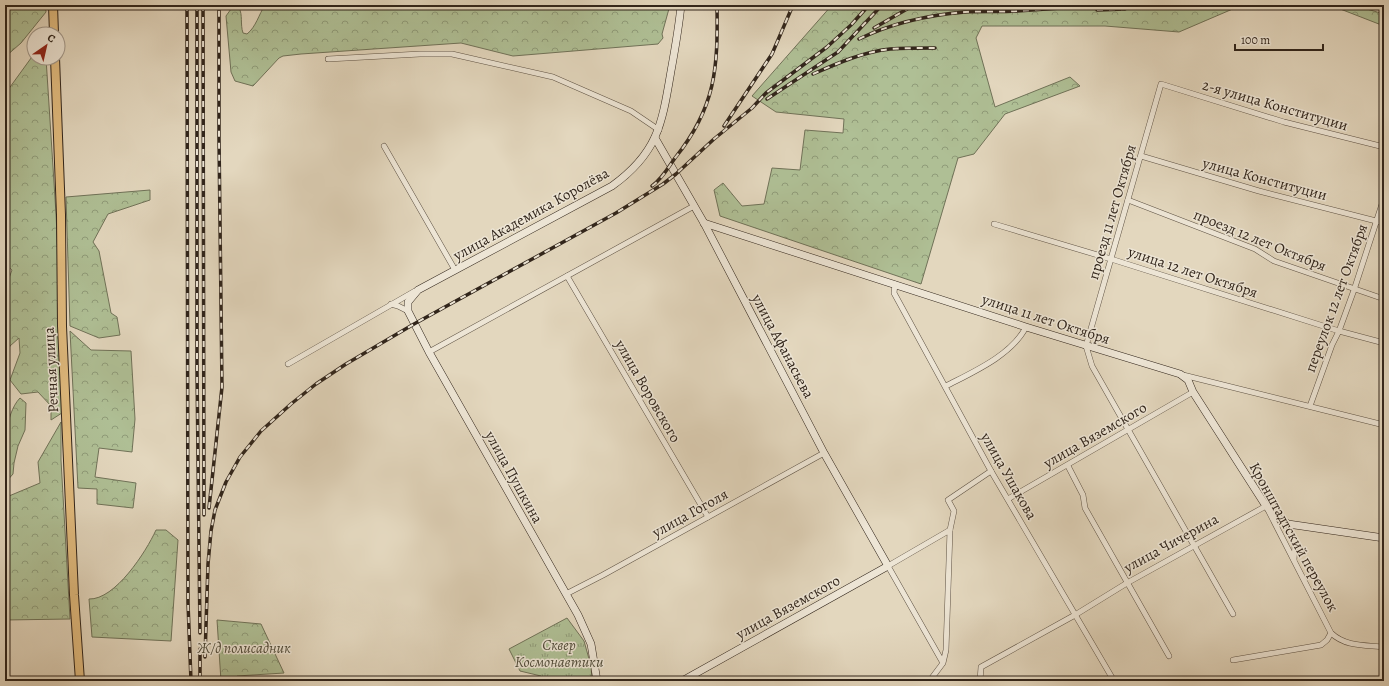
<svg xmlns="http://www.w3.org/2000/svg" width="1389" height="686" viewBox="0 0 1389 686" font-family="Alegreya,serif">
  <style>
    .grass { fill: url(#grass-tufts); stroke: #707258 }
    .forest { fill: url(#forest-crowns); stroke: #707258 }
    .lines { fill: none; stroke-linecap: round; stroke-linejoin: round }
    .street-casing { stroke: #5e5244; stroke-width: 6 }
    .secondary-casing { stroke: #31251b; stroke-width: 8 }
    .primary-casing { stroke: #31251b; stroke-width: 10 }
    .street { stroke: #ede5d5; stroke-width: 5 }
    .secondary { stroke: #ede5d5; stroke-width: 7 }
    .primary { stroke: #e2bc7f; stroke-width: 8 }
    .rail-casing { stroke: #31251b; stroke-width: 3.5 }
    .rail { stroke: #ede5d5; stroke-width: 2; stroke-dasharray: 6; stroke-linecap: butt }
    .labels { text-anchor: middle; dominant-baseline: central; stroke-width: 3; stroke-linejoin: round; paint-order: stroke }
    .street-label { font-size: 15px; fill: #31251b; stroke: #ede5d5 }
    .park-label { font-size: 15px; font-style: italic; fill: #504c3a; stroke: #ede5d5 }
  </style>
  <defs>
    <pattern id="grass-tufts" width="24" height="20" patternUnits="userSpaceOnUse"><rect width="24" height="20" fill="#afbf95"/><path d="M3 7l-1-3M5 7V3M7 7l1-3M15 17l-1-3M17 17v-4M19 17l1-3" fill="none" stroke="#8f9b79"/></pattern>
    <pattern id="forest-crowns" width="20" height="18" patternUnits="userSpaceOnUse"><rect width="20" height="18" fill="#afbf95"/><path d="M2 6a3 3 0 1 1 6 0M12 15a3 3 0 1 1 6 0" fill="none" stroke="#8f9b79"/></pattern>
  </defs>
  <rect width="100%" height="100%" fill="#e3d7be"/>
  <filter id="stains"><feTurbulence type="fractalNoise" baseFrequency=".005" numOctaves="4"/><feColorMatrix values="0 0 0 0 .2 0 0 0 0 .09 0 0 0 0 .02 0 0 0 .5 -.17"/></filter>
  <radialGradient id="worn" r=".72"><stop offset=".6" stop-color="#630" stop-opacity="0"/><stop offset="1" stop-color="#630" stop-opacity=".3"/></radialGradient>
  <polygon class="grass" points="567,618 584,641 591,666 592,681 544,681 541,676 520,671 509,649"/>
  <g class="forest">
    <polygon points="5,5 45,5 46,12 21,43 5,57"/>
    <path d="M 265,5 L 670,5 L 662,34 L 663,38 L 658,44 L 513,56 L 461,43 L 301,54 L 283,56 L 279,58 L 253,86 L 235,81 L 231,72 L 226,16 L 231,9 L 235,7 L 239,8 C 243,15 240,24 243,33 L 247,34 C 256,27 259,14 265,5 Z"/>
    <polygon points="832,5 1242,5 1179,32 1105,26 982,26 976,38 995,107 1070,77 1080,86 1005,114 974,154 958,158 921,284 720,216 714,190 723,183 742,206 764,204 772,168 800,170 805,130 843,133 844,119 776,112 752,96"/>
    <polygon points="1330,5 1353,5 1384,14 1384,26"/>
    <polygon points="34,54 34,58 46,58 56,214 65,411 51,420 51,406 38,392 21,394 10,380 20,353 19,338 10,346 5,358 5,289 12,270 5,264 5,94"/>
    <polygon points="150,190 150,200 108,214 93,242 99,251 111,313 117,317 120,335 99,338 70,326 66,197"/>
    <polygon points="70,331 91,350 131,351 135,419 132,452 99,448 95,477 136,483 133,508 97,504 97,489 78,488"/>
    <path d="M 20,398 L 26,403 L 25,430 L 18,446 L 14,463 L 13,474 L 5,483 L 5,452 C 8,446 5,440 6,433 C 8,421 12,406 20,398 Z"/>
    <polygon points="61,422 61,460 70,619 5,620 5,501 9,496 40,483 38,462"/>
    <path d="M 156,530 L 166,530 L 178,540 L 171,641 L 92,637 L 89,599 C 115,600 146,552 156,530 Z"/>
    <polygon points="217,620 261,624 284,673 237,676 238,681 221,681"/>
  </g>
  <g class="lines">
    <g class="street-casing">
      <g id="street">
        <polyline points="328,59 420,54 452,54 553,77 631,111 659,130"/>
        <polyline points="384,146 455,270"/>
        <polyline points="1141,156 1259,191 1384,223"/>
        <polyline points="1128,200 1255,249 1274,261 1384,299"/>
        <polyline points="994,224 1111,259 1339,331 1384,343"/>
        <polyline points="567,276 708,517"/>
        <polyline points="895,284 894,293 991,471 1114,681"/>
        <polyline points="391,304 398,306 408,311"/>
        <polyline points="429,352 694,206"/>
        <polyline points="288,364 415,291"/>
        <polyline points="1183,375 1384,425"/>
        <path d="M 946,386 C 973,372 1012,355 1026,327"/>
        <polyline points="1310,406 1332,345 1339,331 1354,290 1384,198"/>
        <polyline points="1068,466 1083,495 1085,508 1169,656"/>
        <polyline points="1008,499 1193,392"/>
        <polyline points="1288,524 1295,544 1294,560"/>
        <polyline points="950,530 954,511 948,500 991,471"/>
        <polyline points="566,594 603,575 824,453"/>
        <polyline points="1233,614 1092,366 1086,346 1161,84 1284,122 1384,147"/>
        <polyline points="1233,660 1321,645 1327,640 1331,633"/>
        <polyline points="931,681 931,679 943,663 888,566 950,530 946,650 943,663"/>
        <path d="M 980,681 L 981,667 L 1075,615 L 1127,583 L 1266,506 L 1331,633 C 1346,647 1365,645 1384,647"/>
      </g>
    </g>
    <g class="secondary-casing">
      <g id="secondary">
        <polyline points="655,138 704,223 824,453 888,566 682,681"/>
        <polyline points="704,223 1026,327 1180,374 1188,380 1193,392 1266,506 1278,518 1288,524 1384,538"/>
        <path d="M 597,681 L 591,644 L 578,615 L 429,352 L 408,311 L 408,302 L 418,290 L 612,186 C 658,153 662,124 671,71 C 675,49 679,27 681,5"/>
      </g>
    </g>
    <g class="primary-casing">
      <g id="primary">
        <polyline points="53,5 54,34"/>
        <polyline points="55,58 61,215 62,326 74,595 80,681"/>
      </g>
    </g>
    <use href="#street" class="street"/>
    <use href="#secondary" class="secondary"/>
    <use href="#primary" class="primary"/>
    <g class="rail-casing">
      <g id="rail">
        <polyline points="187,5 188,603 191,681"/>
        <polyline points="197,5 197,370 200,633"/>
        <polyline points="203,5 204,515"/>
        <polyline points="1097,10 1125,9"/>
        <polyline points="874,28 914,5"/>
        <path d="M 859,39 C 892,23 929,15 965,12 C 982,11 1000,12 1017,11 C 1046,9 1076,7 1105,5"/>
        <path d="M 813,74 C 838,63 863,52 890,49 C 905,48 920,48 935,48"/>
        <polyline points="767,99 838,52 882,5"/>
        <polyline points="724,126 772,54 793,5"/>
        <path d="M 652,186 C 662,179 668,168 675,158 C 716,107 718,68 717,5"/>
        <polyline points="209,508 222,387 219,139 219,5"/>
        <polyline points="200,649 200,681"/>
        <polyline points="205,657 208,564 211,531 215,510 226,482 240,457 261,431 291,404 316,384 346,364 414,324 616,213 663,184 676,174 714,139 752,108 766,93 827,47 851,25 869,5"/>
      </g>
    </g>
    <use href="#rail" class="rail"/>
  </g>
  <g class="labels">
    <g class="street-label">
      <text transform="translate(1275 105) rotate(16)">2-я улица Конституции</text>
      <text transform="translate(1265 179) rotate(15)">улица Конституции</text>
      <text transform="translate(1112 212) rotate(-74)">проезд 11 лет Октября</text>
      <text transform="translate(531 214) rotate(-29)">улица Академика Королёва</text>
      <text transform="translate(1260 240) rotate(22)">проезд 12 лет Октября</text>
      <text transform="translate(1193 272) rotate(18)">улица 12 лет Октября</text>
      <text transform="translate(1336 298) rotate(-70)">переулок 12 лет Октября</text>
      <text transform="translate(1046 319) rotate(18)">улица 11 лет Октября</text>
      <text transform="translate(783 346) rotate(62)">улица Афанасьева</text>
      <text transform="translate(51 370) rotate(-93)">Речная улица</text>
      <text transform="translate(648 391) rotate(60)">улица Воровского</text>
      <text transform="translate(1095 435) rotate(-30)">улица Вяземского</text>
      <text transform="translate(1009 476) rotate(60)">улица Ушакова</text>
      <text transform="translate(514 477) rotate(61)">улица Пушкина</text>
      <text transform="translate(690 513) rotate(-29)">улица Гоголя</text>
      <text transform="translate(1294 537) rotate(61)">Кронштадтский переулок</text>
      <text transform="translate(1171 543) rotate(-29)">улица Чичерина</text>
      <text transform="translate(788 607) rotate(-29)">улица Вяземского</text>
    </g>
    <g class="park-label">
      <text x="559" y="645">Сквер<tspan x="559" dy="17">Космонавтики</tspan></text>
      <text x="244" y="648">Ж/д полисадник</text>
    </g>
  </g>
  <rect width="1389" height="686" fill="none" stroke="#e3d7be" stroke-width="20"/>
  <rect x="6" y="6" width="1377" height="674" fill="none" stroke="#31251b" stroke-width="2"/>
  <rect x="10" y="10" width="1369" height="666" fill="none" stroke="#31251b"/>
  <g transform="translate(46 46) rotate(34)"><circle r="19" fill="#ede5d5" stroke="#a2988b"/>
  <path d="M0-3L7 15L0 10L-7 15Z" fill="#8f2418"/>
  <text y="-6" font-size="11" font-weight="bold" text-anchor="middle" fill="#31251b">С</text>
  </g>
  <path d="M1235 44v6h88v-6" fill="none" stroke="#31251b" stroke-width="2"/>
  <text x="1241" y="44" font-size="12" fill="#31251b" stroke="#ede5d5" stroke-width="3" paint-order="stroke">100 m</text>
  <rect width="100%" height="100%" filter="url(#stains)"/>
  <rect width="100%" height="100%" fill="url(#worn)"/>
</svg>
